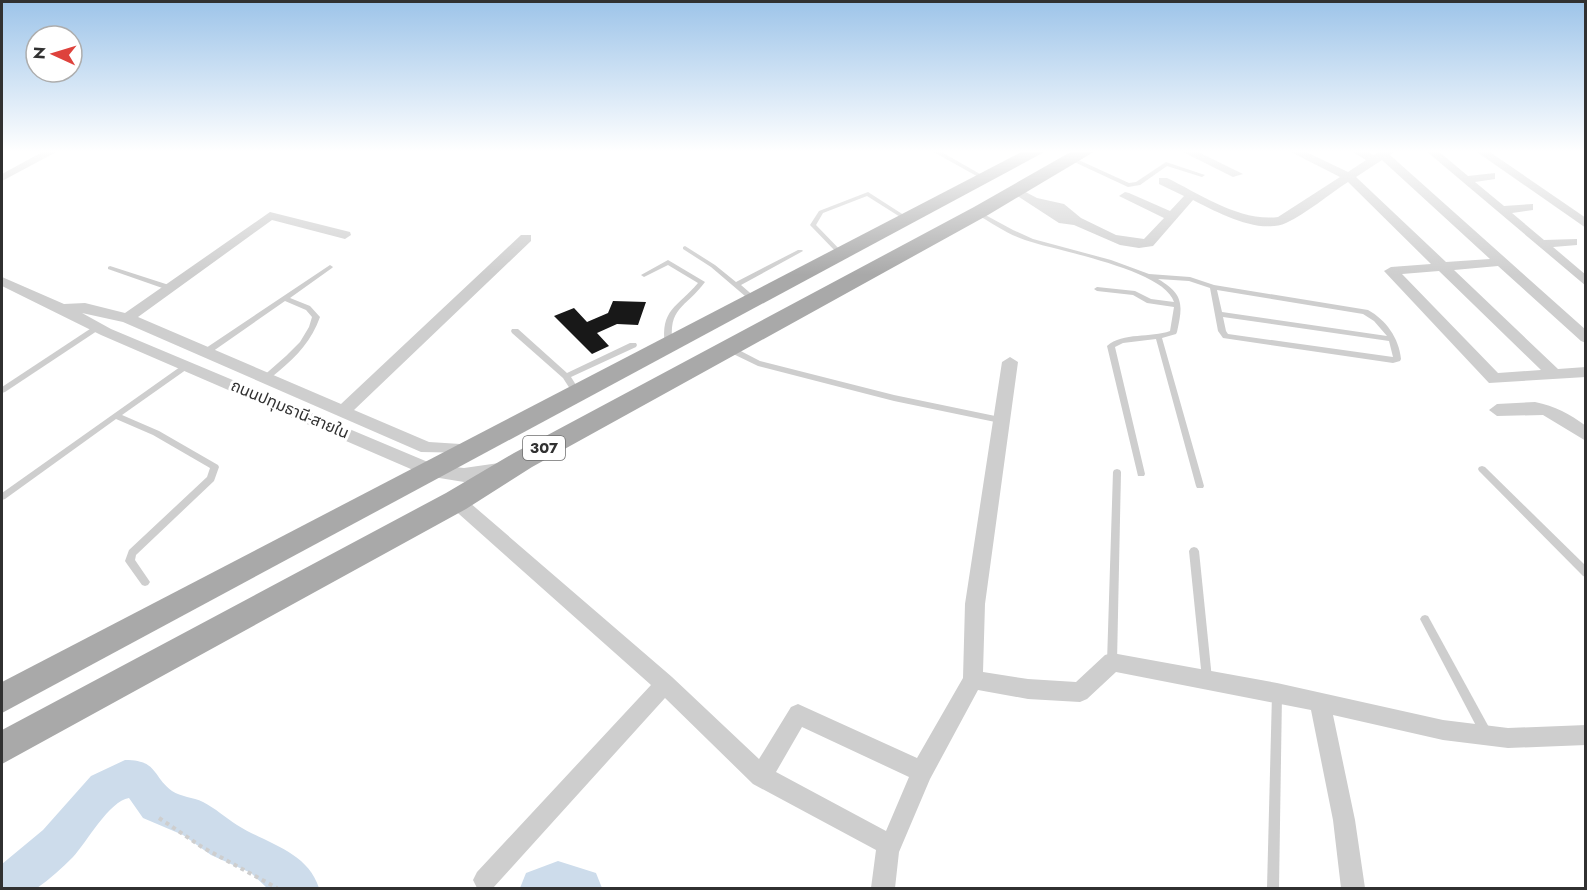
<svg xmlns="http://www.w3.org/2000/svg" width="1587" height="890" viewBox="0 0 1587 890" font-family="Jost,'Noto Sans Thai',sans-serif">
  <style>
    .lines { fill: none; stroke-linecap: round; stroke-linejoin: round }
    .river { fill: #cddceb; fill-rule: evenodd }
    .building { fill: #181818 }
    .path { stroke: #cecece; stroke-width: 4; stroke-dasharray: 4 4; stroke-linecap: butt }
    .lane { fill: #cecece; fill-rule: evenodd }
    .street { fill: #cecece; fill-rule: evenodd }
    .primary { fill: #a9a9a9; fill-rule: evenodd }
    .labels { text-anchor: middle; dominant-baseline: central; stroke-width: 6; stroke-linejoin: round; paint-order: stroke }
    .shield { fill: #fff; stroke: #6f6f6f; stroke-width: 1.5 }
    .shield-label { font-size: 15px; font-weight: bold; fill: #313131 }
    .street-label { font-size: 16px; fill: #313131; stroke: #fff }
  </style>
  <rect width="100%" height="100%" fill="#fff"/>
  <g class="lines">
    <g class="river">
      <path d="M 125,760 C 158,760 152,776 172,791 C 181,797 193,797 203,802 C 215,808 226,818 237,825 C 267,844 307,851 319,888 L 267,888 L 251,873 L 211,855 L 183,835 L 143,818 L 129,798 C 109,801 87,842 73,857 C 62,868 50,879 37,888 L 2,888 L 2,864 L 43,830 L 91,776 Z"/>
      <polygon points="558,861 596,873 602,888 520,888 526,873"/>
    </g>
  </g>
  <polygon class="building" points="613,301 646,302 638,325 617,324 597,333 609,346 592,354 554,316 574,308 587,322 608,313"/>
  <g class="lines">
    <polyline class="path" points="159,818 202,847 277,888"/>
    <g class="lane">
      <polygon points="930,150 938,150 987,178 982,179"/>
      <polygon points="1072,157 1129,183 1136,182 1166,162 1205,175 1202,177 1167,166 1140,185 1128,187 1070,160 1069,159"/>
      <polygon points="868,192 910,219 909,220 905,220 867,196 823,213 816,225 844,254 841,256 839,255 810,225 819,211"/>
      <path d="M 978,211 L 1013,230 L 1033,239 L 1111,260 L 1149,274 L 1190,277 L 1214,285 L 1368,310 C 1386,320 1399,338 1401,359 L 1400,361 L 1393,363 L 1223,338 L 1218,331 L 1210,288 L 1189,281 L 1158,279 C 1184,294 1183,305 1177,332 L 1176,334 L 1162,338 L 1204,486 L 1203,488 L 1197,488 L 1196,486 L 1156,339 L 1123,343 L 1115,347 L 1145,474 L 1144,476 L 1138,476 L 1107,346 C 1123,332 1151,338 1170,331 L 1174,307 L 1147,303 L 1133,295 L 1097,291 L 1094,289 L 1097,287 L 1135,291 L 1151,299 L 1174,302 C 1164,269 1056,251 1025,240 C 1007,234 992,223 976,214 L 975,213 ZM 1217,290 L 1363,314 L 1374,321 L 1387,336 L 1222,312 ZM 1223,317 L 1389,341 L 1393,357 L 1228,334 L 1226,331 Z"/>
      <polygon points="685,246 715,265 736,282 798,250 802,250 803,251 741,285 756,298 756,302 752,302 711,267 683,249 683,247"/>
      <path d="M 668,260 L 705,282 C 686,308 667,307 673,345 L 669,347 L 665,345 C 660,309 678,307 698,283 L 668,265 L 644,277 L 641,275 Z"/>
      <path d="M 330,265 L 333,267 L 332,268 L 290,298 L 310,306 L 320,317 C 312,340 297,356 279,371 C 273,376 269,380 262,380 L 261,378 L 286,356 L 300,342 L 309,327 L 312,317 L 306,310 L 285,301 L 209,354 L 203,354 L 202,352 L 203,350 Z"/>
      <polygon points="110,266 172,286 173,288 170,290 168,290 108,269 108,267"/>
      <polygon points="96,325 99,325 103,327 5,392 2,393 2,387"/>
      <polygon points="512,329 518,329 567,373 630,343 636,343 637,345 636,347 571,377 581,393 577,396 574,395 563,378 512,333 511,331"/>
      <polygon points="727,347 733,347 760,361 894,395 1000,417 1004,420 1000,423 894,401 758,366 727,351 726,349"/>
      <polygon points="187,362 190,363 191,365 190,367 122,415 159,431 218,465 219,467 214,481 136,555 135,560 148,579 150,582 148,585 145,586 142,585 127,564 125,561 129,550 207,477 210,468 153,435 116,419 5,499 2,500 2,493"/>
      <polygon points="1482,466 1485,467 1586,566 1586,577 1583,576 1479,471 1478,469 1479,467"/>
      <polygon points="1117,469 1120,470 1121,472 1117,662 1116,665 1112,667 1108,665 1107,662 1113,472 1114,470"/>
      <polygon points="1194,547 1197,548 1199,551 1212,679 1211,682 1207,684 1203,682 1202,679 1189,551 1191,548"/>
      <polygon points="1425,615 1428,616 1491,731 1492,735 1491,739 1487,740 1483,739 1420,619 1422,616"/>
      <polygon points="1277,689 1281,691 1282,694 1279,888 1267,888 1272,694 1273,691"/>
    </g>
    <g class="street">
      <polygon points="46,150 60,150 2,181 2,174"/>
      <polygon points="1179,150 1194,150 1243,174 1233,177"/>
      <path d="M 1287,150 L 1302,150 L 1348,172 L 1366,160 L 1349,150 L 1364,150 L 1374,155 L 1382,150 L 1395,150 L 1390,155 L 1586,330 L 1586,343 L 1581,341 L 1498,266 L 1454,270 L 1558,369 L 1586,367 L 1586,377 L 1489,383 L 1384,271 L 1391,267 L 1431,264 L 1348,182 C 1328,195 1307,213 1286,223 C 1258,235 1217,212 1193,200 L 1153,246 L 1139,248 L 1120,245 L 1074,225 L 1059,223 L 1010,191 L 1016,187 L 1037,198 L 1064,204 L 1081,218 L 1116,235 L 1144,239 L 1164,218 L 1119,196 L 1125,192 L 1129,193 L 1170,211 L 1184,196 L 1159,184 L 1159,178 L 1167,178 C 1200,194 1240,222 1278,217 L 1340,177 ZM 1382,160 L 1490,259 L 1446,262 L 1356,177 ZM 1439,271 L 1541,370 L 1498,373 L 1402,274 Z"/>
      <polygon points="1425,150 1437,150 1468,176 1495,173 1495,179 1475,182 1504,206 1533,204 1533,210 1512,213 1544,240 1577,239 1577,245 1553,247 1586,275 1586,286"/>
      <polygon points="1474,150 1487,150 1586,218 1586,228"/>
      <polygon points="270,212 350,232 351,235 345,239 272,220 138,317 341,404 521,235 531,235 531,241 354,410 429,442 476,445 478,449 476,453 421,452 123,322 82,313 111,329 435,465 464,468 499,463 505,464 507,469 505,474 464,482 427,476 101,335 2,286 2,277 64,304 85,303 125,313"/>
      <path d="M 1010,357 L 1018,362 L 985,604 L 983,672 L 1028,679 L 1076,682 L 1105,655 L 1112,653 L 1277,683 L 1443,720 L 1508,728 L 1586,725 L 1586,745 L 1508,748 L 1443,740 L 1333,715 L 1355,820 L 1365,888 L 1341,888 L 1333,820 L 1311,710 L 1116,672 L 1087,699 L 1080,702 L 1028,699 L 978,690 L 930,779 L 899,852 L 895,888 L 871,888 L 876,850 L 753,784 L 665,698 L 493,888 L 477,888 L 473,880 L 477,872 L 651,685 L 450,506 L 447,501 L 450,496 L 462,496 L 672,677 L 759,759 L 791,707 L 798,704 L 917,758 L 963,678 L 965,604 L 1002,362 ZM 802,727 L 909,777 L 886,831 L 776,772 Z"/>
      <path d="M 1535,402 C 1555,406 1570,414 1586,426 L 1586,441 L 1543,415 L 1497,416 L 1489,410 L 1497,404 Z"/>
    </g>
    <g class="primary">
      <polygon points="1025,150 1048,150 2,713 2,682"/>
      <polygon points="1074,150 1097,150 988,215 532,467 466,509 2,764 2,730 446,493 514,453 974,207"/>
    </g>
  </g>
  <linearGradient id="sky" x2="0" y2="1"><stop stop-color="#9dc4e9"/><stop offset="0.55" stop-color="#fff"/><stop offset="1" stop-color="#fff" stop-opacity="0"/></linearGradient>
  <rect width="1587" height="275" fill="url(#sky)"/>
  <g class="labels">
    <rect class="shield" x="523" y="436" width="42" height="24" rx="4.5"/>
    <g class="shield-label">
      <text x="544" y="448">307</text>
    </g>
    <g class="street-label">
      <text transform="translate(290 409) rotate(23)">ถนนปทุมธานี-สายใน</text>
    </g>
  </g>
  <rect width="1587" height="890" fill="none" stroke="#313131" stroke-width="6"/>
  <g transform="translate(54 54) rotate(274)"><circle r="28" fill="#ffffff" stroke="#adadad" stroke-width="1.5"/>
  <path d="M0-4.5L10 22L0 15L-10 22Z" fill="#de423c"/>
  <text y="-9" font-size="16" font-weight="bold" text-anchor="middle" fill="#313131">N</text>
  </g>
</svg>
